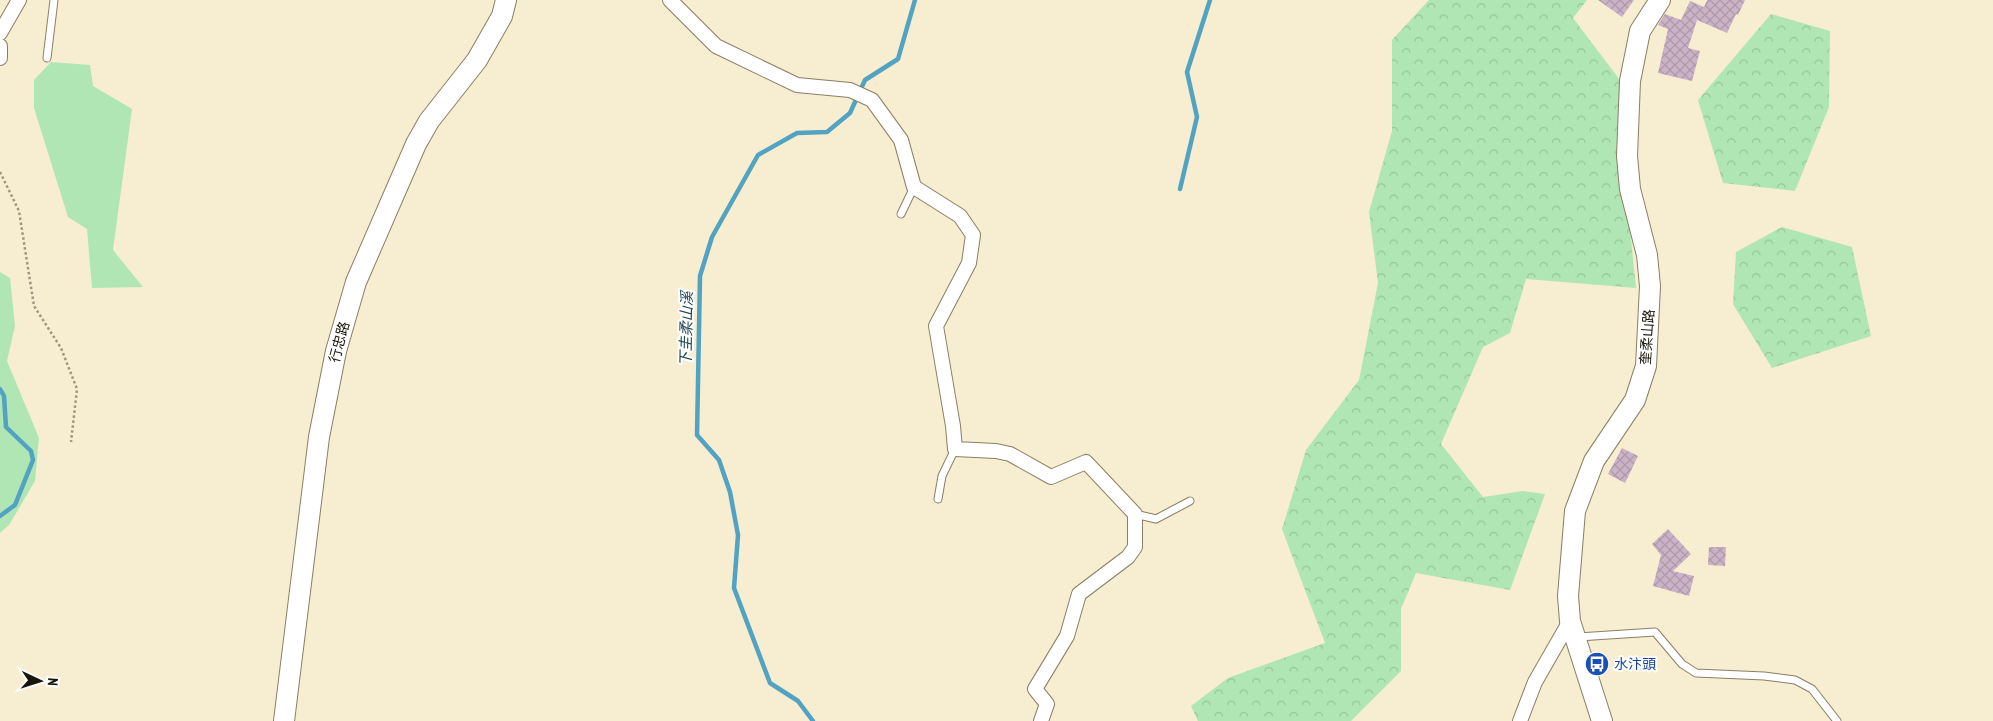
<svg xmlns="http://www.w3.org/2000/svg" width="1993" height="721" viewBox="0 0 1993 721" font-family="'PT Sans Narrow','Noto Sans TC',sans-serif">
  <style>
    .grass { fill: #b0e6b4 }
    .forest { fill: url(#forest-crowns) }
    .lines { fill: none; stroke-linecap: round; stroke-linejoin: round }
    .stream { stroke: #52a2c2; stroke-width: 4.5 }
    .building { fill: url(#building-cross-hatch) }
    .lane-casing { stroke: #897f66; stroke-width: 9 }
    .street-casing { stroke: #897f66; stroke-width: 16 }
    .secondary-casing { stroke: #897f66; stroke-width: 22 }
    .path { stroke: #9d9681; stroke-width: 2.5; stroke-dasharray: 2.5 2.5; stroke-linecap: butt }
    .lane { stroke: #fff; stroke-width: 7 }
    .street { stroke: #fff; stroke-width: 14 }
    .secondary { stroke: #fff; stroke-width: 20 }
    .labels { text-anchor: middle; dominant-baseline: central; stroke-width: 4; stroke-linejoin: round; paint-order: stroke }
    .street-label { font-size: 14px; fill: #18150b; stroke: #fff }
    .transit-label { font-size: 14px; fill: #164399; stroke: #fff; text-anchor: start }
    .water-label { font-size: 15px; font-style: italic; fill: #204453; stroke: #fff }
  </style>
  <defs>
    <pattern id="forest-crowns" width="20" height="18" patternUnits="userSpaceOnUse" patternTransform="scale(1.25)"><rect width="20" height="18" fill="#b0e6b4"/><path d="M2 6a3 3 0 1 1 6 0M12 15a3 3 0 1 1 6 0" fill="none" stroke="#97c499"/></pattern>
    <pattern id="building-cross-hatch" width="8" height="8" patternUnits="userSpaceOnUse" patternTransform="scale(1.25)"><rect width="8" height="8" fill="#cbb3c7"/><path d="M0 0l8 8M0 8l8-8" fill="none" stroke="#ae99aa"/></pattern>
  </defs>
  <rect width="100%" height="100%" fill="#f7edd1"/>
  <g class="grass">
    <polygon points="51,62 90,65 93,86 132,109 113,250 143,287 92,288 87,229 68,217 34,108 34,80"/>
    <polygon points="0,272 10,278 15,326 7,361 39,438 35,481 9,525 0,533"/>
  </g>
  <g class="forest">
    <polygon points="1429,0 1587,0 1573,18 1626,88 1623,161 1636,288 1526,279 1510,333 1483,347 1441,444 1483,497 1523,491 1545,494 1510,590 1416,573 1401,609 1401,671 1351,721 1198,721 1191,706 1228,678 1325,643 1282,529 1306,450 1359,380 1378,283 1369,212 1392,131 1392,40"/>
    <polygon points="1771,14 1830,31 1829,107 1795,191 1723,183 1698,100"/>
    <polygon points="1782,227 1852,247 1871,336 1772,368 1733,304 1736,252"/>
  </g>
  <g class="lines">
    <g class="stream">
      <polyline points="1180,189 1197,117 1187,72 1210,0"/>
      <polyline points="0,389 4,396 6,427 31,451 33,460 15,505 0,516"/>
      <polyline points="813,721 798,701 770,683 734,588 738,535 730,492 719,460 697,435 700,276 712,237 758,155 797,133 827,132 850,113 865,80 898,59 915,0"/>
    </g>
  </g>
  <g class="building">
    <polygon points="1598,0 1634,0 1622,17"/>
    <polygon points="1707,0 1745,0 1738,15 1736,14 1727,33 1697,20 1688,48 1700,51 1692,81 1658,73 1668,29 1658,25 1665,14 1681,20 1690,1 1704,7"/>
    <polygon points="1622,448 1638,456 1625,483 1608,474"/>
    <polygon points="1668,529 1691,554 1673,571 1694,576 1689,596 1653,586 1661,555 1652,544"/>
    <polygon points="1709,547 1726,547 1725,566 1708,565"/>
  </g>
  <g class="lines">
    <g class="lane-casing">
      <g id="lane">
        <polyline points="47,58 54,0"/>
        <polyline points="901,214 914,187"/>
        <polyline points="938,499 942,476 955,449"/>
        <polyline points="1135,514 1156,519 1190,501"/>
        <polyline points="1578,637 1655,632 1682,664 1696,673 1764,676 1795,680 1812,689 1837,721"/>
      </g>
    </g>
    <g class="street-casing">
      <g id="street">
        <polyline points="670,0 716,46 797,85 850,90 872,100 901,140 914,187 960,216 973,235 969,263 936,326 953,426 955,449 996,451 1010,454 1051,477 1086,462 1135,514 1135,547 1128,557 1079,594 1067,636 1035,689 1047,704 1041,721"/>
        <polyline points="0,33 19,0"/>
        <polyline points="0,46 0,58"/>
        <polyline points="1520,721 1535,682 1570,621"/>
      </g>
    </g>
    <g class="secondary-casing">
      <g id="secondary">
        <polyline points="284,721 319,437 336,351 356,282 416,144 429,121 477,60 502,16 506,0"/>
        <polyline points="1602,721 1570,621 1568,596 1575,511 1594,461 1635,400 1646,366 1650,286 1647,255 1630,189 1627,156 1630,81 1640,31 1660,0"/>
      </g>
    </g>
    <polyline class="path" points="0,172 19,211 34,306 61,348 77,389 71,442"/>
    <use href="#lane" class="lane"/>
    <use href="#street" class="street"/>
    <use href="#secondary" class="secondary"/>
  </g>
  <defs>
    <g id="bus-disc" transform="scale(1.25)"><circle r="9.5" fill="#1a4fb4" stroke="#fff"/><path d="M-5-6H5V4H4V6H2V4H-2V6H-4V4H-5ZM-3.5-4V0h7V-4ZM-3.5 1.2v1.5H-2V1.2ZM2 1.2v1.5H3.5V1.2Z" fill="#fff"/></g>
  </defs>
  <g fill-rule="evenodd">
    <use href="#bus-disc" x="1597" y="664"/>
  </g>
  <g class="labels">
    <g class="street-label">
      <text transform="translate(1647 337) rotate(-86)">奎柔山路</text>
      <text transform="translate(339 342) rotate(-75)">行忠路</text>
    </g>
    <g class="transit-label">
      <text x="1614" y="664">水汴頭</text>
    </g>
    <g class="water-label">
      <text transform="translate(686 329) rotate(-89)">下圭柔山溪</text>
    </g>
  </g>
  <g transform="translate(40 681) rotate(94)" stroke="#ffffff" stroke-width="4" paint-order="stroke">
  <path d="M0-4L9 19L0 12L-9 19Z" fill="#18150b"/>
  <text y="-8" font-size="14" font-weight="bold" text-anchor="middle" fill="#18150b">N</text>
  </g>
</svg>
